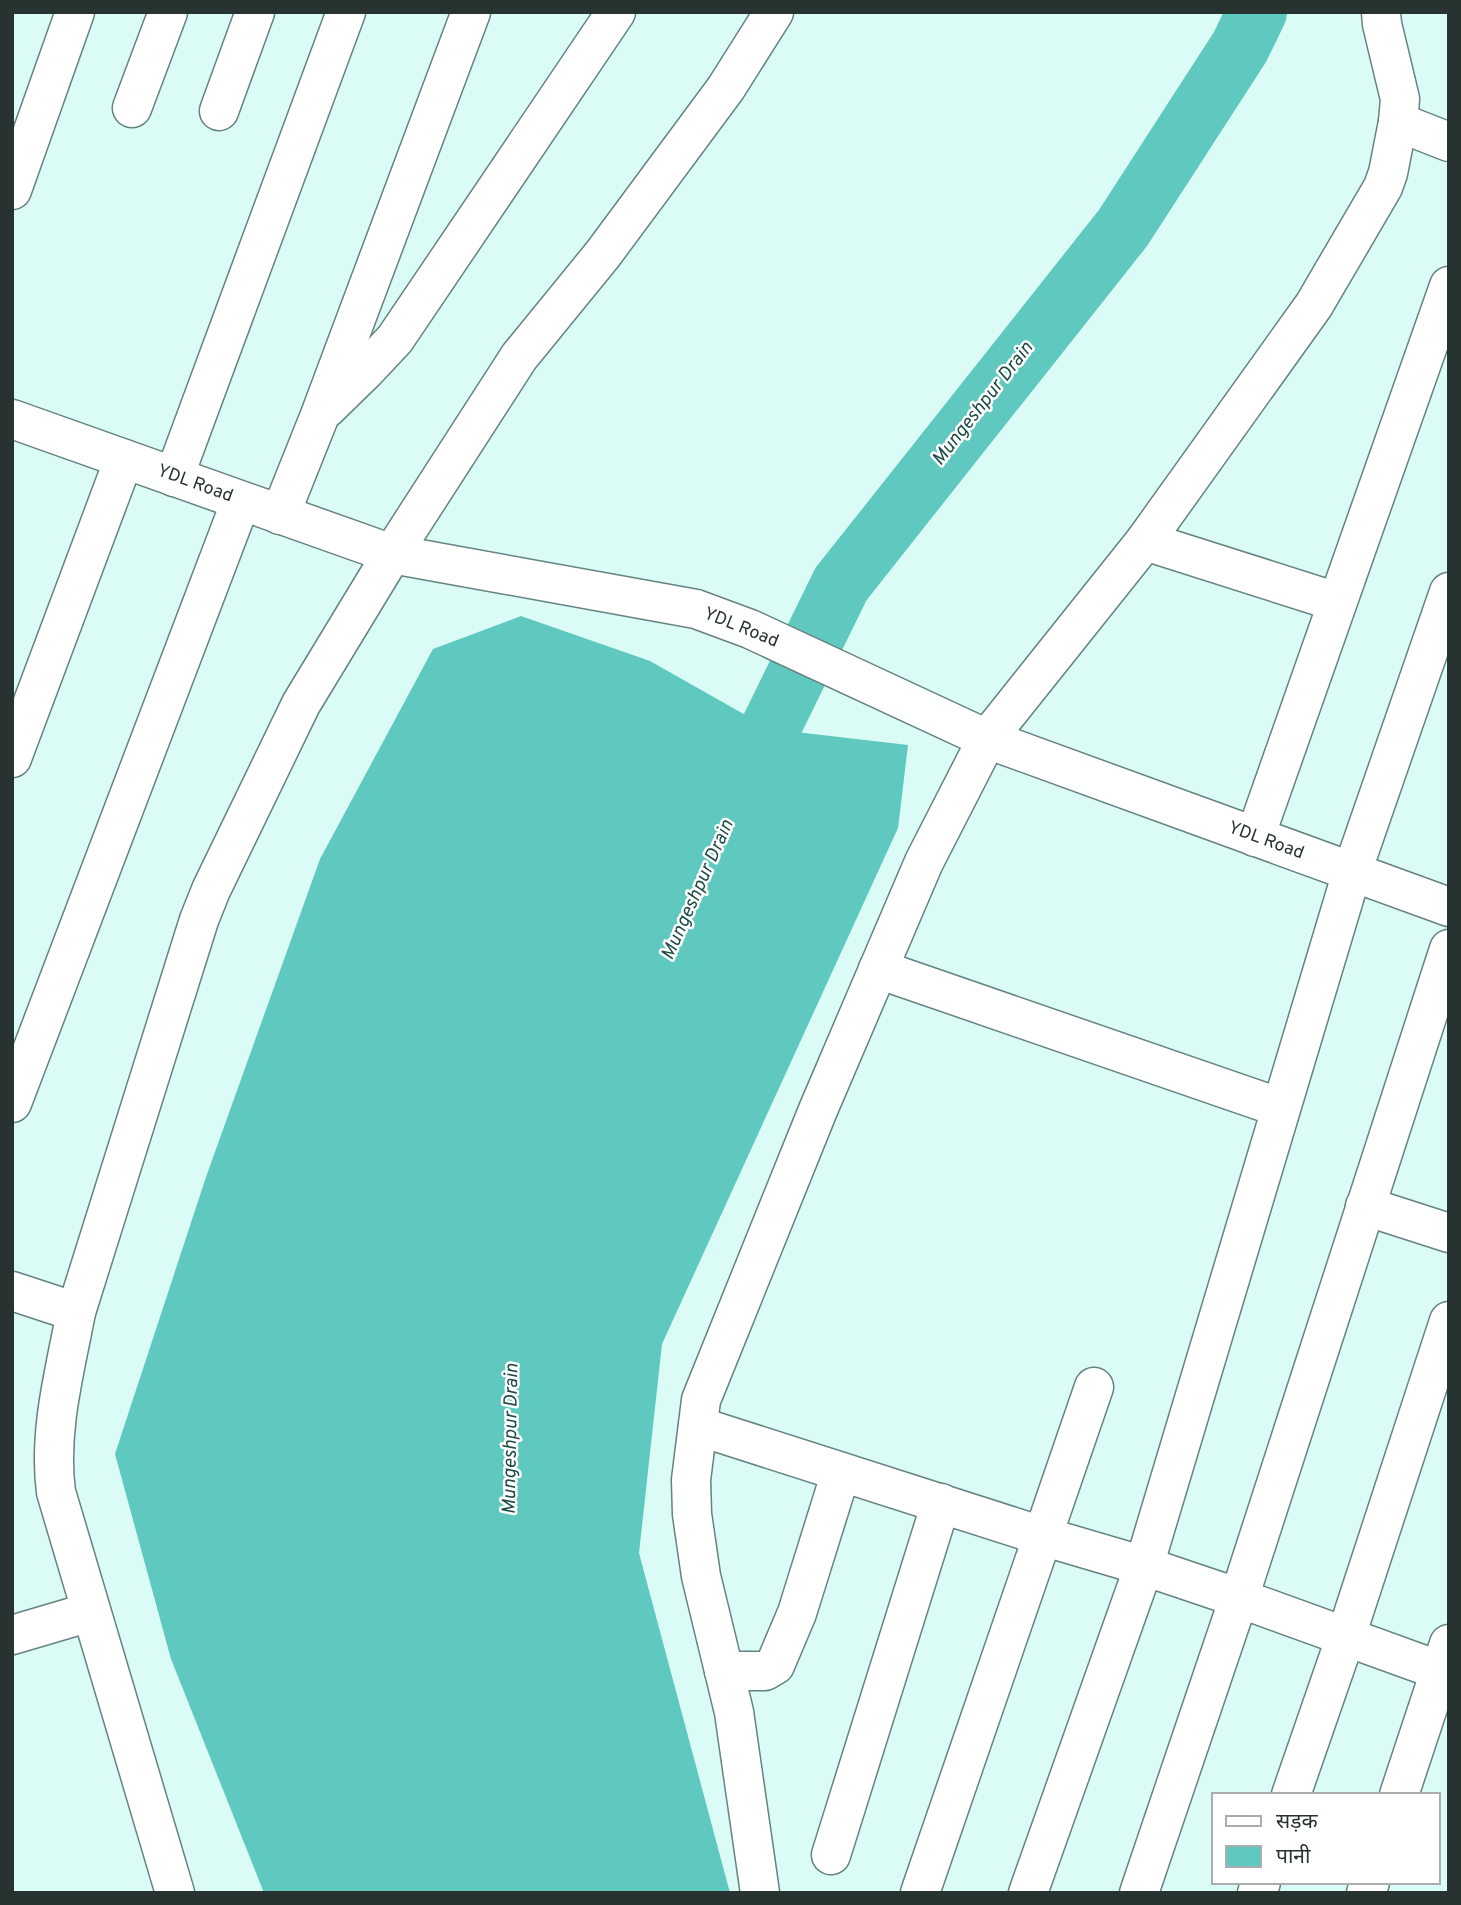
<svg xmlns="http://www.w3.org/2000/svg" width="1461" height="1905" viewBox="0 0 1461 1905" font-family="Overpass,'Noto Sans Devanagari',sans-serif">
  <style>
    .water { fill: #60c9bf }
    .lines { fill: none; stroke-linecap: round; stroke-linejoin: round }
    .river { stroke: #60c9bf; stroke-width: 60 }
    .minor-casing { stroke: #658380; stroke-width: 41 }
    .minor { stroke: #fff; stroke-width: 38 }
    .labels { text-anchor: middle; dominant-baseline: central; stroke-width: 5; stroke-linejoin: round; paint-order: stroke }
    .street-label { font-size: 18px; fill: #263331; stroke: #fff }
    .water-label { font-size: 19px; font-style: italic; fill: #1b4b46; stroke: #fff }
  </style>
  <rect width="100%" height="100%" fill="#dafbf6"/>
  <polygon class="water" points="521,616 650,661 770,729 908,745 898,828 662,1344 639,1553 730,1893 264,1893 171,1659 115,1454 206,1177 320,859 433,649"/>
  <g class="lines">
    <polyline class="river" points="737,803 770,729 841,584 1123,228 1240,47 1257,12"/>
    <g class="minor-casing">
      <g id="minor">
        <polyline points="132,108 168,12"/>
        <polyline points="219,111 255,12"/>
        <polyline points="1398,122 1449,142"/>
        <polyline points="12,190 75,12"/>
        <polyline points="327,408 366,370 395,339 616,12"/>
        <polyline points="12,419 392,554 696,609 750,629 987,739 1449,907"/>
        <polyline points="174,477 346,12"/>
        <polyline points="280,515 320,415 471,12"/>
        <polyline points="1145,541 1337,602"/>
        <polyline points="12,758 124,459"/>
        <polyline points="1255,837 1449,286"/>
        <polyline points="878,969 1281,1108"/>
        <polyline points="12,1103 241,501"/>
        <polyline points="1365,1206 1449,1233"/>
        <polyline points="12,1291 76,1312"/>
        <polyline points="698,1426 1042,1536 1144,1566 1239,1598 1449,1674"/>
        <polyline points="12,1635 90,1612"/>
        <polyline points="724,1671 765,1671 775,1665 797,1613 841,1472"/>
        <polyline points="1291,1795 1346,1636 1449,1321"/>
        <polyline points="1399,1795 1449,1644"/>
        <polyline points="831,1855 941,1503"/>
        <path d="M 175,1893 L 56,1492 C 48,1431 65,1371 76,1312 L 199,920 L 211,890 L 301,704 L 392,554 L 519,357 L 603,254 L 726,88 L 774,12"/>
        <polyline points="760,1893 734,1712 701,1576 692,1514 691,1480 701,1400 818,1110 924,862 987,739 1145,541 1314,305 1383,187 1388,173 1398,122 1400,99 1382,24 1381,12"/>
        <polyline points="920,1893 1094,1387"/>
        <polyline points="1028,1893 1144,1566 1352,872 1449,592"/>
        <polyline points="1139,1893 1239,1598 1449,949"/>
        <polyline points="1257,1893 1261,1882"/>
        <polyline points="1366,1893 1370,1882"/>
      </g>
    </g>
    <use href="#minor" class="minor"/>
  </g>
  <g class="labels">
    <g class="street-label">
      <text transform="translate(195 484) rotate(20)">YDL Road</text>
      <text transform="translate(741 628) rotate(22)">YDL Road</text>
      <text transform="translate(1266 841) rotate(20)">YDL Road</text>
    </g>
    <g class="water-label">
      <text transform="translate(983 404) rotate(-52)">Mungeshpur Drain</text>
      <text transform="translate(698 890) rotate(-66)">Mungeshpur Drain</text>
      <text transform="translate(511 1439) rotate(-89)">Mungeshpur Drain</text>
    </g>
  </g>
  <rect width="1461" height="1905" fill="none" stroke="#263331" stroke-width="28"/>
  <rect x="1212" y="1793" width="228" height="91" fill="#ffffff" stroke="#a8adad" stroke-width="2"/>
  <rect x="1226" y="1816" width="35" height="10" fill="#ffffff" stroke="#a8adad" stroke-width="2"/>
  <text x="1276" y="1828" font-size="21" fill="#263331">सड़क</text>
  <rect x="1226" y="1846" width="35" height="21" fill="#60c9bf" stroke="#a8adad" stroke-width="2"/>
  <text x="1276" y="1863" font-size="21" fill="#263331">पानी</text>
</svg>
